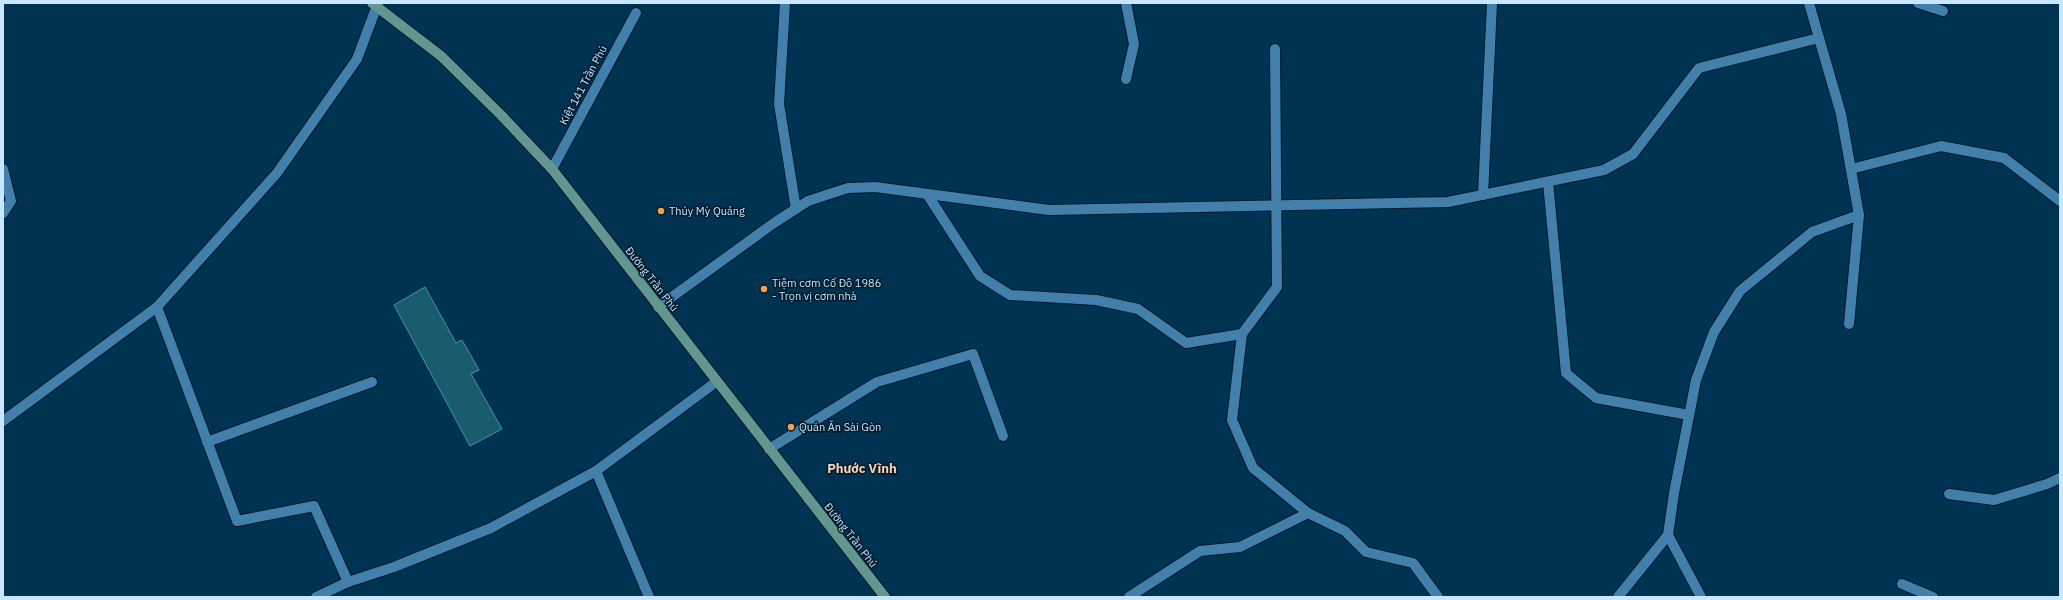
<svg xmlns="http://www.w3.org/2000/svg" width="2063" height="600" viewBox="0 0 2063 600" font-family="'IBM Plex Sans',sans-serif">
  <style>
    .building { fill: #1b5b6e; stroke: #3f96b1 }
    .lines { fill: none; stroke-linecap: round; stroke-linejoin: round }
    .lane-casing { stroke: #001a2e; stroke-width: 12 }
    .street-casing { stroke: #001a2e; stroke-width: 12 }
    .secondary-casing { stroke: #001a2e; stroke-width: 12 }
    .lane { stroke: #427faa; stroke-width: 10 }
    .street { stroke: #427faa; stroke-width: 10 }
    .secondary { stroke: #62968e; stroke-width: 10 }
    .poi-dot { fill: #f9a04c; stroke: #021a2b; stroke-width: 1.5 }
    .labels { text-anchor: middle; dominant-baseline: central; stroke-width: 3; stroke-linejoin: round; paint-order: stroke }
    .street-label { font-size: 11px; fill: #c8e7ff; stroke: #021a2b }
    .poi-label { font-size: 11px; fill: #c8e7ff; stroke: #021a2b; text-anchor: start }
    .quarter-label { font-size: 13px; font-weight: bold; fill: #fad4b4; stroke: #021a2b }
  </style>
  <rect width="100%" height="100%" fill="#003351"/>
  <polygon class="building" points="425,287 456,343 462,340 479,370 471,374 502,429 470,446 394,305"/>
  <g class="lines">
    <g class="lane-casing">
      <g id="lane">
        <polyline points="1126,3 1134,44 1126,79"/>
        <polyline points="1918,3 1943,11"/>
        <polyline points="1275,49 1277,287 1242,334 1232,420 1253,468 1308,513"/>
        <polyline points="552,169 636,13"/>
        <polyline points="1851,169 1941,146 2004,158 2060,201"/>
        <polyline points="1548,182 1566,373 1596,398 1689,415"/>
        <polyline points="927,194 980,276 1010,295 1096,300 1138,309 1186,343 1242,334"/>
        <polyline points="1483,195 1492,3"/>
        <polyline points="658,307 774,223 808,201 848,188 875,187 1049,210 1448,202 1604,170 1633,154 1699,68 1819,38 1841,114 1859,215 1812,232 1740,291 1714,332 1696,380 1674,493 1668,535"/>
        <polyline points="1849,324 1859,215"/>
        <polyline points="769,449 877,382 973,354 1003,436"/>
        <polyline points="1949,494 1994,500 2047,484 2060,478"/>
        <polyline points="1902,584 1933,597"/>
        <polyline points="1129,597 1200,551 1240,547 1308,513 1345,531 1366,552 1413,563 1438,597"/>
        <polyline points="1618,597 1668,535 1701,597"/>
      </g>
    </g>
    <g class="street-casing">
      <g id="street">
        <polyline points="785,3 779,104 796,209"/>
        <polyline points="1809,3 1819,38"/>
        <polyline points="3,169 11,201 3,213"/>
        <polyline points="157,307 237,521 314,506 348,582"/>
        <polyline points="3,421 157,307 277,173 357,59 378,3"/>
        <polyline points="207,442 372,382"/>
        <polyline points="596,471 649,597"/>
        <polyline points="316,597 348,582 394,567 491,528 596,471 716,382"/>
      </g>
    </g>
    <g class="secondary-casing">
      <polyline id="secondary" points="372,3 441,56 501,115 552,169 885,597"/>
    </g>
    <use href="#lane" class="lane"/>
    <use href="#street" class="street"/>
    <use href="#secondary" class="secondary"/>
  </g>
  <g class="poi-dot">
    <circle cx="661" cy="211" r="4"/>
    <circle cx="764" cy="289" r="4"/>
    <circle cx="791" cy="427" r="4"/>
  </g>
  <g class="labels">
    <g class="street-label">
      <text transform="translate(583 85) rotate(-62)">Kiệt 141 Trần Phú</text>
      <text transform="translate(652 279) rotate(52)">Đường Trần Phú</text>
      <text transform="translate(851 535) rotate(52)">Đường Trần Phú</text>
    </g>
    <g class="poi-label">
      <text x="669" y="211">Thúy Mỳ Quảng</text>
      <text x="772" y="283">Tiệm cơm Cố Đô 1986<tspan x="772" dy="13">- Trọn vị cơm nhà</tspan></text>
      <text x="799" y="427">Quán Ăn Sài Gòn</text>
    </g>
    <g class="quarter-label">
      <text x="862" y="468">Phước Vĩnh</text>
    </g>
  </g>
  <rect width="2063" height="600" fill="none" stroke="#c8e7ff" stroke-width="8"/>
</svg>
